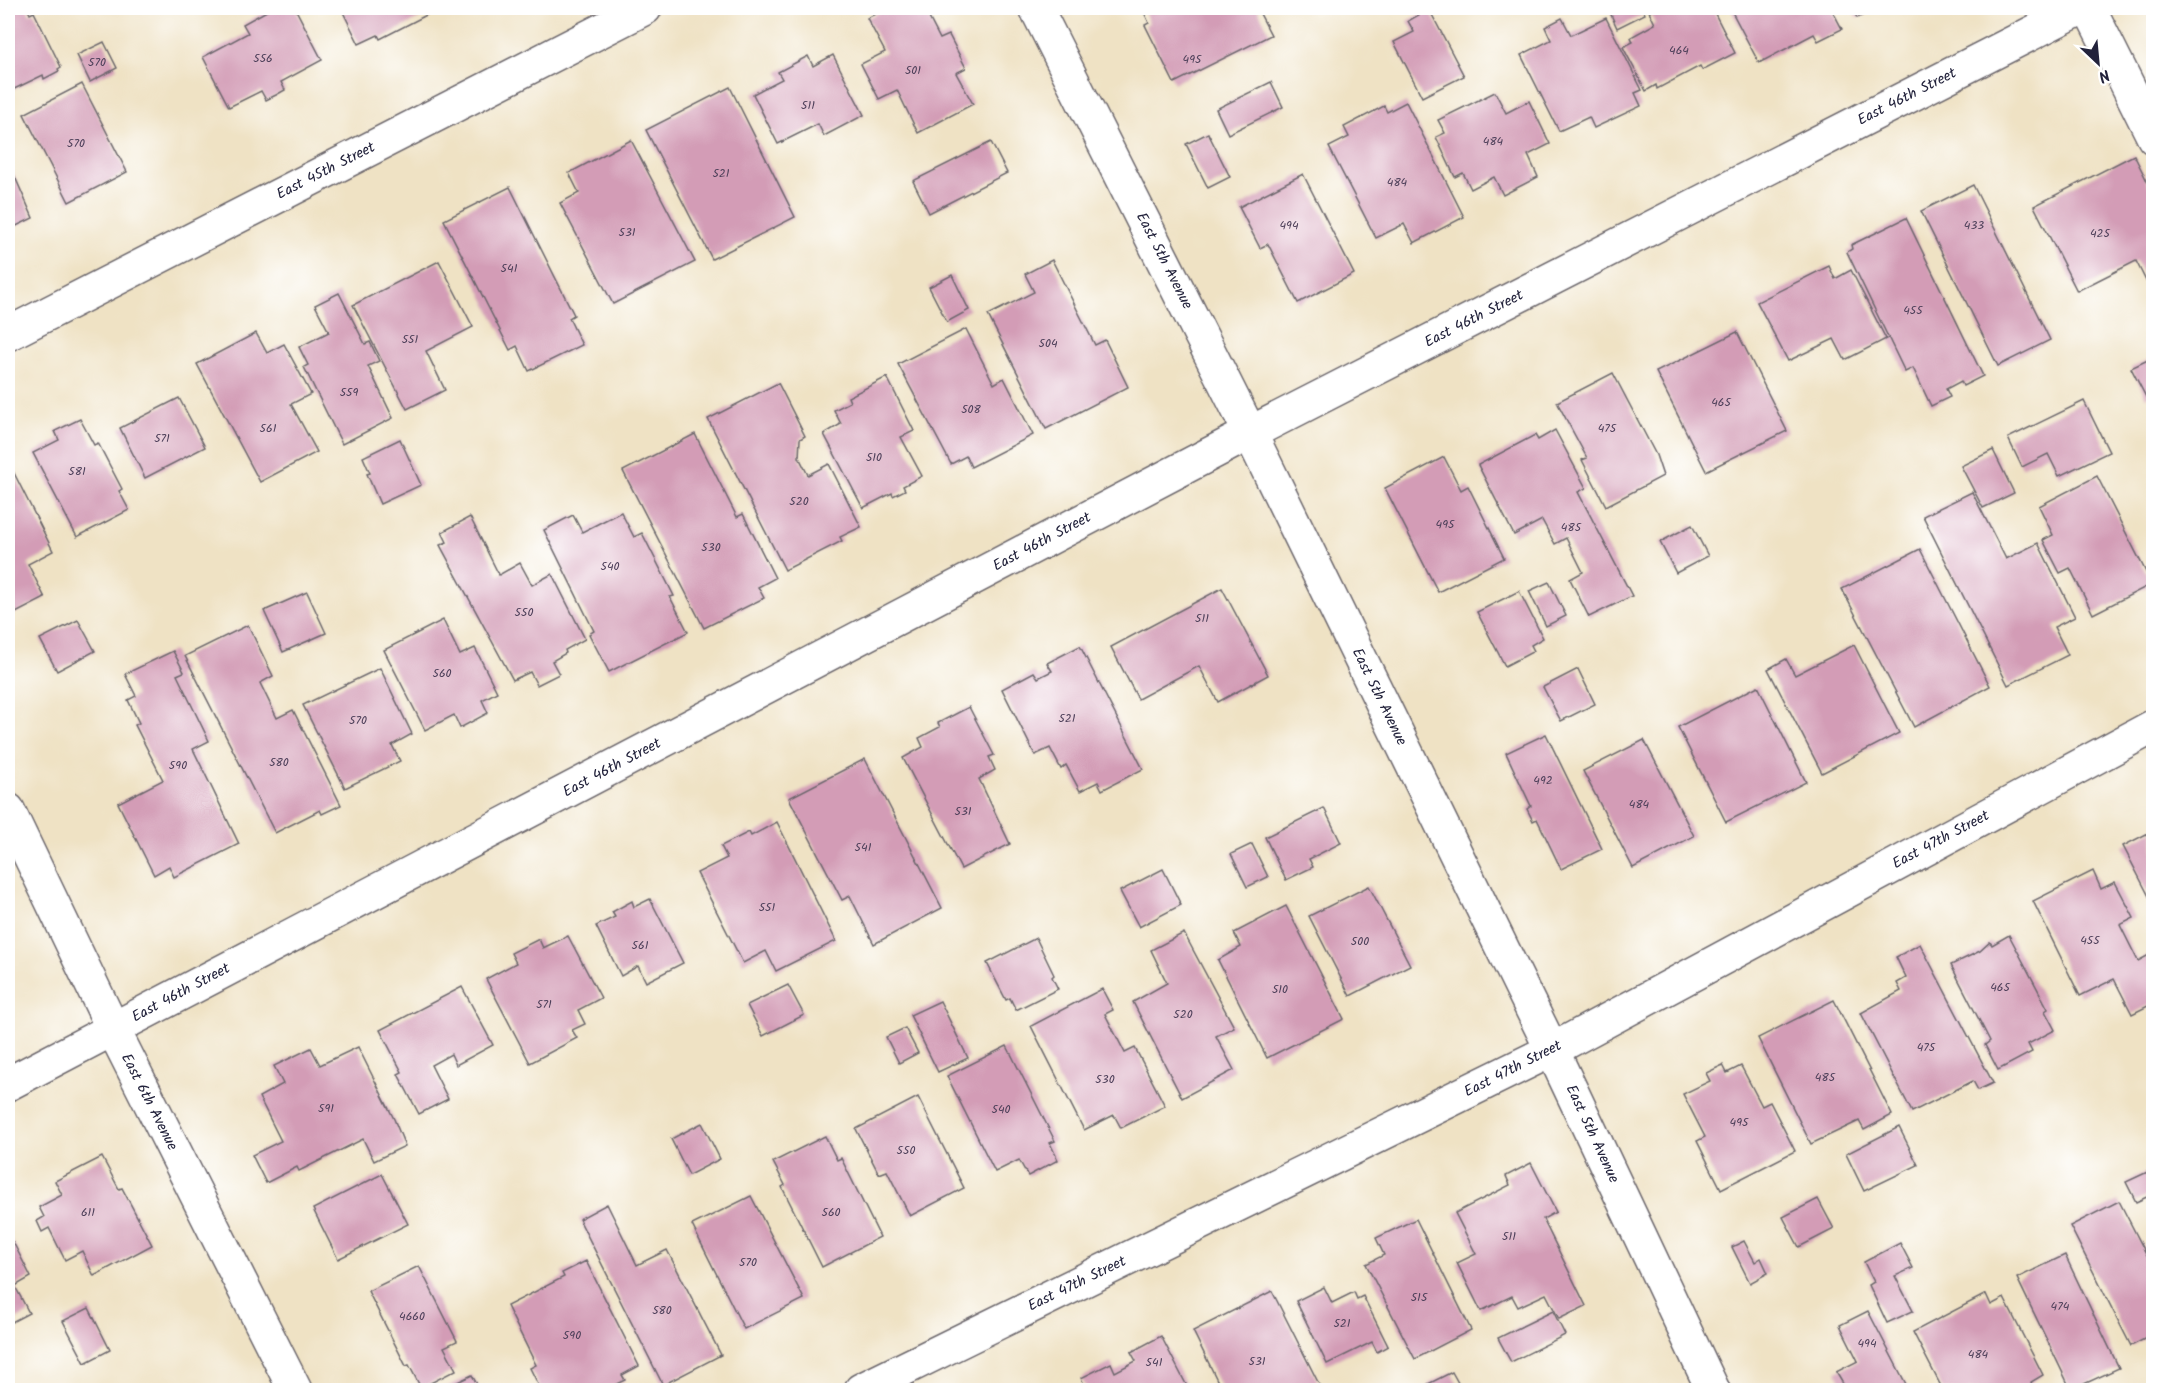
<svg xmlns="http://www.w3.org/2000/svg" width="2161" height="1398" viewBox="0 0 2161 1398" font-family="Kalam,sans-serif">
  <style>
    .building { fill: #d39cb6 }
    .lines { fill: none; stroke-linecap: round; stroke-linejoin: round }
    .minor-casing { stroke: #6a656b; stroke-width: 36 }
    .minor { stroke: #fff; stroke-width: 33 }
    .labels { text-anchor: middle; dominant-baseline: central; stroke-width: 6; stroke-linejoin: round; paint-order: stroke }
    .number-label { font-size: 12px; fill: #4e405a }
    .street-label { font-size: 15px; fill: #22223b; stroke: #fff }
  </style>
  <rect width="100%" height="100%" fill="#fff"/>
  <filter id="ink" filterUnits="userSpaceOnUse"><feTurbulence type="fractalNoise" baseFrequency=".0167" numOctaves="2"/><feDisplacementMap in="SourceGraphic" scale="12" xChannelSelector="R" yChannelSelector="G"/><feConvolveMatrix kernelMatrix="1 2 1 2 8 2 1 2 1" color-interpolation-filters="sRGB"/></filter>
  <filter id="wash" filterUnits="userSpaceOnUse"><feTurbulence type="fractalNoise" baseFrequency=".008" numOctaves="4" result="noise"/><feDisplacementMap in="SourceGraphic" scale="24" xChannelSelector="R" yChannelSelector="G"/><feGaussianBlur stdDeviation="1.35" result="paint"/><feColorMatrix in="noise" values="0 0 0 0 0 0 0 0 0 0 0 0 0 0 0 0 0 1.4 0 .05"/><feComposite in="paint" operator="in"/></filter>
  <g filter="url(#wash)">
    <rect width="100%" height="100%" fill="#efe2c4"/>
    <g id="blocks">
      <g class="building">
        <polygon points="11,8 27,8 30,14 34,12 61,67 58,69 59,71 44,79 43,75 8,92 8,9"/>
        <polygon points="272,8 295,8 322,60 281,82 285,90 276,95 266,100 261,91 229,107 203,57 248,33 243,24"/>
        <polygon points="341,8 440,8 380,39 378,35 359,44"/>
        <polygon points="887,8 924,8 940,39 949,35 966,68 956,73 973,104 918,133 897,90 879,99 861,64 885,52 867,18"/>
        <polygon points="1148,8 1257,8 1271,35 1174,83 1145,25 1149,23 1143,10"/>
        <polygon points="1608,8 1642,8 1645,14 1617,28"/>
        <polygon points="1655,8 1712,8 1735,53 1702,70 1700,66 1657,89 1656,85 1646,91 1623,47 1633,42 1631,37 1655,24 1649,11"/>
        <polygon points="1730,8 1831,8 1842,29 1818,41 1814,34 1759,63"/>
        <polygon points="1852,8 1879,8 1857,18"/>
        <polygon points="1429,9 1464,76 1422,97 1394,42 1414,32 1408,21"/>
        <polygon points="1562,18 1571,35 1606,18 1642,90 1635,93 1641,106 1594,128 1589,117 1559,131 1521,55 1551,40 1545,27"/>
        <polygon points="104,42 117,68 90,82 77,55"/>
        <polygon points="833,55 864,115 824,136 818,124 778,144 753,94 782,79 778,72 808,56 813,66"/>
        <polygon points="1271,82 1283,107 1228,134 1216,109"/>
        <polygon points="82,84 127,172 69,202 24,114"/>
        <polygon points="730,87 795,217 712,259 646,130"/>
        <polygon points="1495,92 1506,113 1529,101 1550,144 1528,155 1538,177 1503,195 1494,177 1471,189 1463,173 1455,177 1436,137 1445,133 1438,120"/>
        <polygon points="1406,102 1464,217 1414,243 1404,224 1376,238 1329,147 1349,137 1344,127 1384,106 1387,112"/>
        <polygon points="1208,133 1230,177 1208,188 1186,144"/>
        <polygon points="631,140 695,262 613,304 560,203 579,193 569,173"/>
        <polygon points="991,142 1007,173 929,213 913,181"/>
        <polygon points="2134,155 2154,195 2154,279 2147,283 2136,261 2077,291 2034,206"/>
        <polygon points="8,161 33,218 8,230"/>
        <polygon points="1303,174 1354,274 1298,303 1268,244 1260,248 1239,207"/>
        <polygon points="1973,185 2050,340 1998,366 1921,211"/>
        <polygon points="510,187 574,315 569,318 582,345 529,371 517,346 510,350 444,220"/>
        <polygon points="1906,218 1983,376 1963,386 1961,381 1946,389 1950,397 1931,406 1913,368 1905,372 1847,252 1852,249 1851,245"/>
        <polygon points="1052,260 1095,345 1105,340 1128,387 1046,429 988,315 1034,292 1025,274"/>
        <polygon points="439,261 473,327 426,351 445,390 407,409 353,305"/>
        <polygon points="1829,266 1835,279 1851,270 1886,339 1845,360 1834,339 1788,361 1757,302"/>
        <polygon points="952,275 969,310 947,322 929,287"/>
        <polygon points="339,293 365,344 370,342 379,361 368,366 393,418 342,444 304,367 308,365 299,347 329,332 315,305"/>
        <polygon points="966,329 994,384 1004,378 1033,435 971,467 966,456 951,464 898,364"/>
        <polygon points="1737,332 1787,431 1706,471 1656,372"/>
        <polygon points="256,333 267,353 284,344 311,394 291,404 317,452 260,482 197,364"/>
        <polygon points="2154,357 2154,393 2146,397 2131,368"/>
        <polygon points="1613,373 1656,455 1663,476 1606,506 1582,460 1587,458 1557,402"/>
        <polygon points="887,377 914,431 901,437 922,476 903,486 905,490 893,496 892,493 863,508 824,434 841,424 834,410 850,402 848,397"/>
        <polygon points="778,383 805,436 800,439 799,457 808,475 829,464 861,527 840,537 842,541 785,570 708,419"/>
        <polygon points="179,398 205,447 145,478 120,428"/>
        <polygon points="2084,401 2109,452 2059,476 2048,454 2022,467 2008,438"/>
        <polygon points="80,419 94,445 98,443 122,489 119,491 129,510 77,537 33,453 59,440 55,431"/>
        <polygon points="1555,430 1586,488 1578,492 1632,596 1589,617 1570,579 1583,572 1566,538 1555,544 1542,520 1514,535 1478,465 1535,435 1538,440"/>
        <polygon points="695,434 737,517 743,514 775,578 758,587 764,598 704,628 623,471"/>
        <polygon points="400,439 421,485 380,504 367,474 370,473 363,457"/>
        <polygon points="1993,450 2014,493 1983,508 1961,466"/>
        <polygon points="1444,457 1461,490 1468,486 1504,558 1438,592 1385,488"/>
        <polygon points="8,461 53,551 28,564 45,598 12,615 8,606"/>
        <polygon points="2097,476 2152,584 2093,614 2070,568 2060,573 2043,540 2053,535 2039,506"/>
        <polygon points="1972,492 2006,559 2038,543 2075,617 2054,627 2068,655 2008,685 1923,516"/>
        <polygon points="621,512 634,537 642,533 674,596 670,597 688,632 609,672 589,634 594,631 544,530 573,515 582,532"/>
        <polygon points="470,517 499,575 520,563 532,585 552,574 585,639 565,650 566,653 552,661 559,674 537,685 530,672 513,680 440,545 447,542 442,532"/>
        <polygon points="1692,525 1708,556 1676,573 1660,542"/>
        <polygon points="1920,549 1990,686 1914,727 1842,589"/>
        <polygon points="1549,582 1566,616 1546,626 1529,591"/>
        <polygon points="1222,588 1268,675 1218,702 1199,666 1138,699 1111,647"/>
        <polygon points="1519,591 1543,638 1531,645 1534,651 1505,666 1477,612"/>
        <polygon points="307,592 326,633 283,652 264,611"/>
        <polygon points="78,620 95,651 57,671 40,639"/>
        <polygon points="443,620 460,655 475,648 497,692 482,700 488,713 460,728 454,715 425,730 384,650"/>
        <polygon points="248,625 273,676 260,683 277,718 293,710 341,805 322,814 320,810 275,833 185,656"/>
        <polygon points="1854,645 1899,733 1822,773 1768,669 1786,659 1795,675"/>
        <polygon points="1080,646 1143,769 1102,790 1098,782 1080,791 1066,765 1061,769 1050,748 1035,755 1002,689 1034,672 1038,678 1052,671 1047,663"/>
        <polygon points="173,651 184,672 177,675 209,741 193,749 239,844 174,877 169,866 154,875 118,803 163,780 135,725 139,723 128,700 136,696 125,674"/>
        <polygon points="380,668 412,734 392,745 400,761 345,788 303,705"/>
        <polygon points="1578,669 1595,704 1561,721 1543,687"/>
        <polygon points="1758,686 1806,782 1726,822 1678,727"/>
        <polygon points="969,707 994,755 989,757 995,770 979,779 1010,844 961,869 903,758 923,747 919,738 940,727 938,723"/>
        <polygon points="1546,734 1602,849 1561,869 1537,819 1533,821 1527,809 1531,806 1506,753"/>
        <polygon points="1644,740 1694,836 1633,868 1583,771"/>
        <polygon points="865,759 942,908 874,944 850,896 842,900 789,798"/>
        <polygon points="1324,808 1341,843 1309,859 1313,867 1286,880 1265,837"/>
        <polygon points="777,822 836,941 776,971 766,951 743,963 697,873 727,858 721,846 749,832 751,836"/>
        <polygon points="2154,830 2154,906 2123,846"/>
        <polygon points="1252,844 1268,877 1247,887 1231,854"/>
        <polygon points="1163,869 1181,905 1139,927 1120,891"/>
        <polygon points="2093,871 2101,889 2115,882 2134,918 2120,925 2138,961 2149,955 2154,964 2154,1003 2132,1014 2114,979 2080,996 2033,901"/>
        <polygon points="1369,886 1410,965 1350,996 1309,916"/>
        <polygon points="650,899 683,963 646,982 638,966 621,976 596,926 615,917 612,912 632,901 634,907"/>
        <polygon points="1286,906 1344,1019 1267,1058 1218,960 1241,947 1234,933"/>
        <polygon points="1184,933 1234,1027 1216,1036 1234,1070 1182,1098 1133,1002 1167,983 1151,950"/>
        <polygon points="2009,935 2048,1009 2045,1011 2055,1030 2028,1044 2032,1052 1998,1070 1985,1045 1990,1041 1951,965 1980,951 1990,942 1992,945"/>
        <polygon points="568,936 601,998 578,1010 585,1024 572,1030 577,1038 530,1063 486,979 516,963 511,953 539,939 543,948"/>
        <polygon points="1036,938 1054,975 1052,977 1058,989 1016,1010 1010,998 1006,1000 987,963"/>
        <polygon points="1920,944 1993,1083 1978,1090 1973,1081 1912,1112 1861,1013 1901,991 1897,983 1906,978 1896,957"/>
        <polygon points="788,985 804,1015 763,1036 747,1005"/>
        <polygon points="462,987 493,1045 456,1065 451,1054 431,1065 448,1099 419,1114 398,1074 402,1072 380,1030"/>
        <polygon points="1102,989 1113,1010 1105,1014 1125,1053 1135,1048 1165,1106 1121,1128 1114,1115 1084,1130 1031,1026"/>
        <polygon points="1834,1000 1892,1115 1864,1130 1859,1121 1811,1144 1758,1038"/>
        <polygon points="940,1001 968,1058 938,1072 910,1015"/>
        <polygon points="905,1028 918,1053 899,1063 886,1037"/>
        <polygon points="1007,1046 1055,1141 1050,1143 1058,1160 1028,1176 1019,1160 995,1172 947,1076"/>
        <polygon points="358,1047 394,1119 405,1146 374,1161 363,1139 299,1171 297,1167 266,1183 252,1155 281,1141 259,1097 283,1084 274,1066 311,1048 320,1065"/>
        <polygon points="1723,1065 1727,1073 1741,1066 1762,1106 1770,1102 1795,1151 1721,1189 1697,1141 1705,1137 1683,1094 1710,1081 1706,1073"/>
        <polygon points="918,1097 964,1188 910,1216 887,1171 879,1174 856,1129"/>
        <polygon points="702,1123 720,1159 689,1175 671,1139"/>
        <polygon points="1899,1127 1918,1165 1864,1191 1846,1154"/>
        <polygon points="825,1136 837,1160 841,1158 880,1237 822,1267 782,1187 785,1185 773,1162"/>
        <polygon points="102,1157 119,1189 122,1188 152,1245 94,1276 82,1251 65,1260 49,1228 42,1232 37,1221 44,1217 39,1207 62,1195 55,1181"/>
        <polygon points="1531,1163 1556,1212 1543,1219 1586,1306 1559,1319 1546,1294 1518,1307 1512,1296 1481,1311 1457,1263 1476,1254 1455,1213 1510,1185 1506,1176"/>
        <polygon points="2154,1169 2154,1204 2149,1196 2136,1202 2126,1182"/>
        <polygon points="382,1174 408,1224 338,1259 313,1209"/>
        <polygon points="751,1196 804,1299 744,1329 692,1225"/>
        <polygon points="1818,1199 1834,1229 1799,1247 1783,1217"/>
        <polygon points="2119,1201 2154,1269 2154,1334 2131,1346 2070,1226"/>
        <polygon points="607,1204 637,1265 667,1250 721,1355 663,1385 579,1219"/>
        <polygon points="1416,1219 1471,1330 1415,1359 1366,1264 1384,1255 1376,1238"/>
        <polygon points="1744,1241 1755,1262 1761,1258 1768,1273 1750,1283 1732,1247"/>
        <polygon points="13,1242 31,1277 15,1286 29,1313 8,1324 8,1245"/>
        <polygon points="1900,1243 1913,1268 1895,1276 1913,1311 1887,1323 1869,1285 1874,1282 1864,1262"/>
        <polygon points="2065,1255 2119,1368 2071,1390 2017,1278"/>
        <polygon points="586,1261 639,1366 622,1375 625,1380 604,1390 541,1390 530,1368 536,1365 507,1306 564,1277 562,1273"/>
        <polygon points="419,1266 457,1341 444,1347 456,1370 421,1388 409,1365 406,1366 368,1291"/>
        <polygon points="1324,1287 1332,1303 1354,1292 1357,1299 1363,1296 1388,1346 1377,1352 1372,1342 1327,1364 1296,1301"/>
        <polygon points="1272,1291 1322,1390 1222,1390 1193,1331"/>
        <polygon points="1986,1294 1991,1305 2004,1298 2043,1375 2031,1382 2032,1385 2022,1390 1943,1390 1913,1332"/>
        <polygon points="89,1308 110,1350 85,1363 63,1321"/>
        <polygon points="1553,1311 1565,1335 1511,1362 1498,1338"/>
        <polygon points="1868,1311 1909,1390 1839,1390 1845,1387 1836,1372 1858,1361 1840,1325"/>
        <polygon points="1161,1336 1189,1390 1087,1390 1081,1378 1111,1363 1115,1372 1136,1361 1131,1352"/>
        <polygon points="1452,1372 1462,1390 1432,1390 1428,1384"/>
        <polygon points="472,1375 480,1390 441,1390"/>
      </g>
    </g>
  </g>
  <g filter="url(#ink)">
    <use href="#blocks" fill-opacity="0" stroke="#6a656b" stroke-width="1.5"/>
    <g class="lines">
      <g class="minor-casing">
        <g id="minor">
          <polyline points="1036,8 1250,433 1552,1050 1713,1390"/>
          <polyline points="2089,8 2154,138"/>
          <polyline points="8,334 645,8"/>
          <polyline points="8,810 113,1029 295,1390"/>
          <polyline points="8,1084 1250,433 2081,8"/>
          <polyline points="861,1390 1552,1050 2154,726"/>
        </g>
      </g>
      <use href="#minor" class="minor"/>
    </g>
  </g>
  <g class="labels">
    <g class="number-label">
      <text x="1679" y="50">464</text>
      <text x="263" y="58">556</text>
      <text x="1192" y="59">495</text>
      <text x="97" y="62">570</text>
      <text x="913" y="70">501</text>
      <text x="808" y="105">511</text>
      <text x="1493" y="141">484</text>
      <text x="76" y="143">570</text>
      <text x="721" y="173">521</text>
      <text x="1397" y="182">484</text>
      <text x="1289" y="225">494</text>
      <text x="1974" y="225">433</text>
      <text x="627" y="232">531</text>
      <text x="2100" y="233">425</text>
      <text x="509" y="268">541</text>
      <text x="1913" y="310">455</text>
      <text x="410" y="339">551</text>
      <text x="1048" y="343">504</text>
      <text x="349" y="392">559</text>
      <text x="1721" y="402">465</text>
      <text x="971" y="409">508</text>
      <text x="268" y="428">561</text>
      <text x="1607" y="428">475</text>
      <text x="162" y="438">571</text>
      <text x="874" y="457">510</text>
      <text x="77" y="471">581</text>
      <text x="799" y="501">520</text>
      <text x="1445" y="524">495</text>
      <text x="1571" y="527">485</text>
      <text x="711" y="547">530</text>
      <text x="610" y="566">540</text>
      <text x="524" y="612">550</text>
      <text x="1202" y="618">511</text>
      <text x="442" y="673">560</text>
      <text x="1067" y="718">521</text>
      <text x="358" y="720">570</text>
      <text x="279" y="762">580</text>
      <text x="178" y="765">590</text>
      <text x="1543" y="780">492</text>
      <text x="1639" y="804">484</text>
      <text x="963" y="811">531</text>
      <text x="863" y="847">541</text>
      <text x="767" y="907">551</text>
      <text x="2090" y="940">455</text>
      <text x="1360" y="941">500</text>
      <text x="640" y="945">561</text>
      <text x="2000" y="987">465</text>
      <text x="1280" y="989">510</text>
      <text x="544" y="1004">571</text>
      <text x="1183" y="1014">520</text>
      <text x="1926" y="1047">475</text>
      <text x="1825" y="1077">485</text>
      <text x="1105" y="1079">530</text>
      <text x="326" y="1108">591</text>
      <text x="1001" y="1109">540</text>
      <text x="1739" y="1122">495</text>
      <text x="906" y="1150">550</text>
      <text x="88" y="1212">611</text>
      <text x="831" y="1212">560</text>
      <text x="1509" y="1236">511</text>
      <text x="748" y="1262">570</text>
      <text x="1419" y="1297">515</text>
      <text x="2060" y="1306">474</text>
      <text x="662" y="1310">580</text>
      <text x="412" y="1316">4660</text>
      <text x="1342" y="1323">521</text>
      <text x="572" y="1335">590</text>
      <text x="1867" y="1343">494</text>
      <text x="1978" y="1354">484</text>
      <text x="1257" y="1361">531</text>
      <text x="1154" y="1362">541</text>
    </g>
    <g class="street-label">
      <text transform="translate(1907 97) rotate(-27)">East 46th Street</text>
      <text transform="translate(326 171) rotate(-27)">East 45th Street</text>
      <text transform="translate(1164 261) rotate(63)">East 5th Avenue</text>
      <text transform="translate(1474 319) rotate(-27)">East 46th Street</text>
      <text transform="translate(1042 542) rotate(-28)">East 46th Street</text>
      <text transform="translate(1379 697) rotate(64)">East 5th Avenue</text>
      <text transform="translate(612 768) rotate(-28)">East 46th Street</text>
      <text transform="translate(1941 840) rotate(-28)">East 47th Street</text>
      <text transform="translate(181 993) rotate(-28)">East 46th Street</text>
      <text transform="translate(1513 1069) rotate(-27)">East 47th Street</text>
      <text transform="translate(149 1102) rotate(63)">East 6th Avenue</text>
      <text transform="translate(1592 1134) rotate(65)">East 5th Avenue</text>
      <text transform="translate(1077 1284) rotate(-26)">East 47th Street</text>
    </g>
  </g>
  <rect width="2161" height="1398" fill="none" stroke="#fff" stroke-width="30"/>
  <g transform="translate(2098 63) rotate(154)" stroke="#ffffff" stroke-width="4.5" paint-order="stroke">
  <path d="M0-4.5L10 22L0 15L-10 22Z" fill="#22223b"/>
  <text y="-9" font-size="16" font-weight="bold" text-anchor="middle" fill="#22223b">N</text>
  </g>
</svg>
